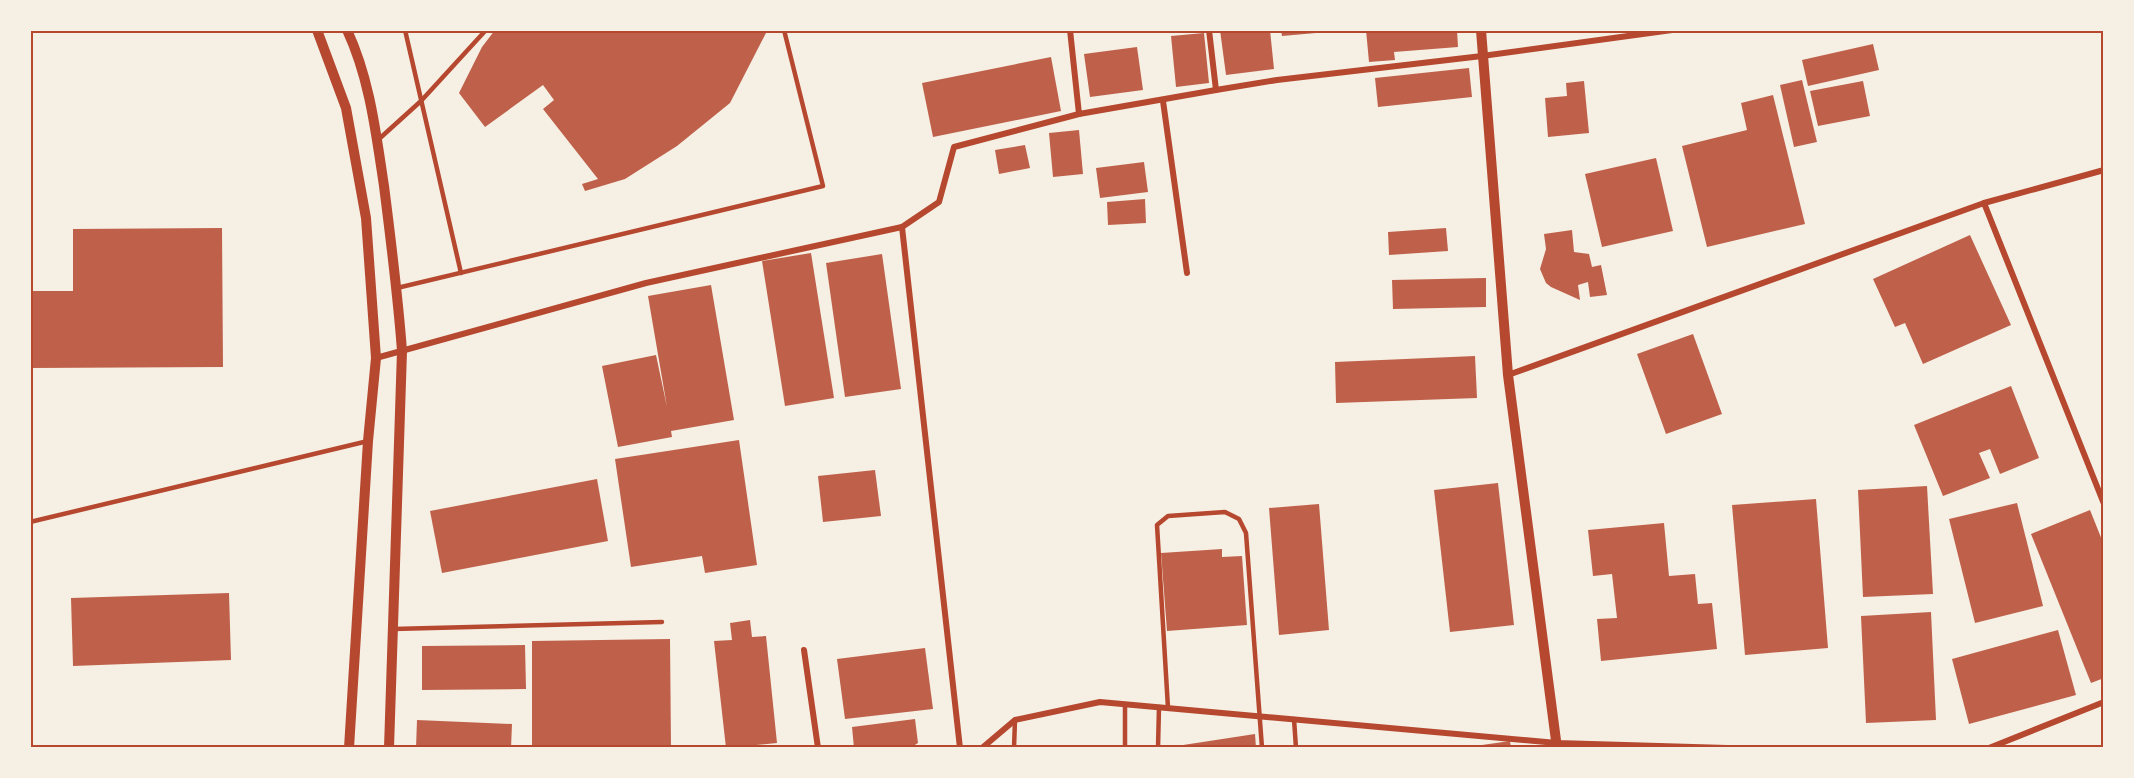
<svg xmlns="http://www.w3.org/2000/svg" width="2134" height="778" viewBox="0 0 2134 778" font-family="Rubik,sans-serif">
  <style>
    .building { fill: #bf614a }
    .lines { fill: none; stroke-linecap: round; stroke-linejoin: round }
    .service { stroke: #b5482f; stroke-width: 4.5 }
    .minor { stroke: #b5482f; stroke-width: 6 }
    .tertiary { stroke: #b5482f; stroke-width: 10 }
    .neatline { fill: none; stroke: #b5482f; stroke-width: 2 }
  </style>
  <rect width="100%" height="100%" fill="#f6efe4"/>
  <g class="building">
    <polygon points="495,30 766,30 767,31 730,103 677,146 625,179 585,191 582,184 598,179 543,109 554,100 543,85 485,127 459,93 482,47"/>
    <polygon points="1220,30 1270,30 1274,69 1226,75"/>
    <polygon points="1281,30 1327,30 1327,32 1282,36"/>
    <polygon points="1366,30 1457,30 1458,47 1394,52 1395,60 1369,62"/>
    <polygon points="1204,33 1209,83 1176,87 1171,36"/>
    <polygon points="1873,44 1879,70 1808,86 1802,60"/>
    <polygon points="1137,47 1143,90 1090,97 1084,54"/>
    <polygon points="1051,57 1061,111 933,137 922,83"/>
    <polygon points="1469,68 1472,97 1378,107 1375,78"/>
    <polygon points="1802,80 1817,142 1794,147 1780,85"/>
    <polygon points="1584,81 1589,133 1548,137 1545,98 1567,96 1566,83"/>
    <polygon points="1863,81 1870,116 1818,126 1810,91"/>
    <polygon points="1773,95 1805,224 1707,247 1682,146 1747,130 1741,103"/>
    <polygon points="1079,130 1083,174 1053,177 1049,133"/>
    <polygon points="1025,145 1030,168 999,174 995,150"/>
    <polygon points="1656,158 1673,231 1602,247 1585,174"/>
    <polygon points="1144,162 1148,192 1100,198 1096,168"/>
    <polygon points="1145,199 1146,223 1108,225 1107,202"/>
    <polygon points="222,228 223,367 30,368 30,291 73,291 73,229"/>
    <polygon points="1446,228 1448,251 1389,255 1388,232"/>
    <polygon points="1572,230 1574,252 1589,254 1592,267 1601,265 1607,295 1590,297 1588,282 1578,285 1580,300 1551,287 1546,283 1540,269 1546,249 1544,234"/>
    <polygon points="1970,235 2011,325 1923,364 1905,323 1895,327 1873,279"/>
    <polygon points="811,253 834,398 785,406 762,261"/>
    <polygon points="882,254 901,389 845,397 826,263"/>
    <polygon points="1486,278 1486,307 1393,309 1392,280"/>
    <polygon points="711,285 734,420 671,431 672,437 618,447 602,366 656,355 667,407 648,296"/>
    <polygon points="1693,334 1722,414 1666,434 1637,354"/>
    <polygon points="1475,356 1477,398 1336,403 1335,362"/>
    <polygon points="2011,386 2039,458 2000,474 1990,449 1979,453 1990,478 1943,496 1914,425"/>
    <polygon points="739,440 757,565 705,573 702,556 631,567 615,459"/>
    <polygon points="875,470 881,516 823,522 818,476"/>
    <polygon points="597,479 608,541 442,573 430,511"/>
    <polygon points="1498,483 1514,625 1450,632 1434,490"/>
    <polygon points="1927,486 1933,594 1863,597 1858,490"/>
    <polygon points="1816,499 1828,648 1745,655 1732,505"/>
    <polygon points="2017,503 2043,606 1975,623 1949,519"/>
    <polygon points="1319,504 1329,630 1279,635 1269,508"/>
    <polygon points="2090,510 2104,545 2104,678 2091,683 2031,534"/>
    <polygon points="1664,523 1669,576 1695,574 1698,604 1712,603 1717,649 1601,661 1597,619 1617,618 1612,574 1593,576 1588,530"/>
    <polygon points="1222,549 1222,557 1242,556 1247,625 1167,631 1161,553"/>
    <polygon points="229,593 231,660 73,666 71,598"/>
    <polygon points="1931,612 1936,720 1866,723 1861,616"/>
    <polygon points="750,620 752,637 766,636 777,743 726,748 714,641 732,640 730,623"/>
    <polygon points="2058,630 2076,695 1969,724 1952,659"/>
    <polygon points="670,639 671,748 532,748 532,641"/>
    <polygon points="525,645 526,689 422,690 422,646"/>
    <polygon points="925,648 933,709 845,719 837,659"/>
    <polygon points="915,719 918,743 910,748 854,748 852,727"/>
    <polygon points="417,720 512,724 511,748 416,748"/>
    <polygon points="1255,734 1256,748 1171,748 1170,747"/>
    <polygon points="1510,741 1511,748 1468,748 1468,747"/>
  </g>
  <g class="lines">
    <g class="service">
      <polyline points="405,30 461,273"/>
      <polyline points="379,139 421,101 486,30"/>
      <polyline points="397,288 823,186 784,30"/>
      <polyline points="30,522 368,441"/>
      <polyline points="393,629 662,622"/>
      <polyline points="1125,704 1125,748"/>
      <polyline points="1168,708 1157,525 1168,516 1225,512 1239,519 1246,533 1262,748"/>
      <polyline points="1294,719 1296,748"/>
      <polyline points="1014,748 1015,720"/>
      <polyline points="1158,748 1159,707"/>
    </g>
    <g class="minor">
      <polyline points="1070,30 1079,114"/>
      <polyline points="1209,30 1216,90"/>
      <polyline points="1163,101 1187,273"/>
      <polyline points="1984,203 2104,504"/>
      <polyline points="902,227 960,748"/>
      <polyline points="376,358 646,283 902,227 939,202 954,147 1079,114 1216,90 1277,80 1482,56 1672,30"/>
      <polyline points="1508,375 1984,203 2104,170"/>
      <polyline points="804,650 818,748"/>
      <polyline points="982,748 1015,720 1100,702 1557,743 1727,748"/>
      <polyline points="1989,748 2104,702"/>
    </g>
    <g class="tertiary">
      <polyline points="317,30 346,108 366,218 376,358 368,441 349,748"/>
      <path d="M 347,30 C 370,79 376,134 384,186 C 391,241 398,296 402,351 L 389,748"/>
      <polyline points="1481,30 1508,375 1557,748"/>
    </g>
  </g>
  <rect width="2134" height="778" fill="none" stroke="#f6efe4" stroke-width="63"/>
  <rect x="32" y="32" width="2070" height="714" class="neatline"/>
</svg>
